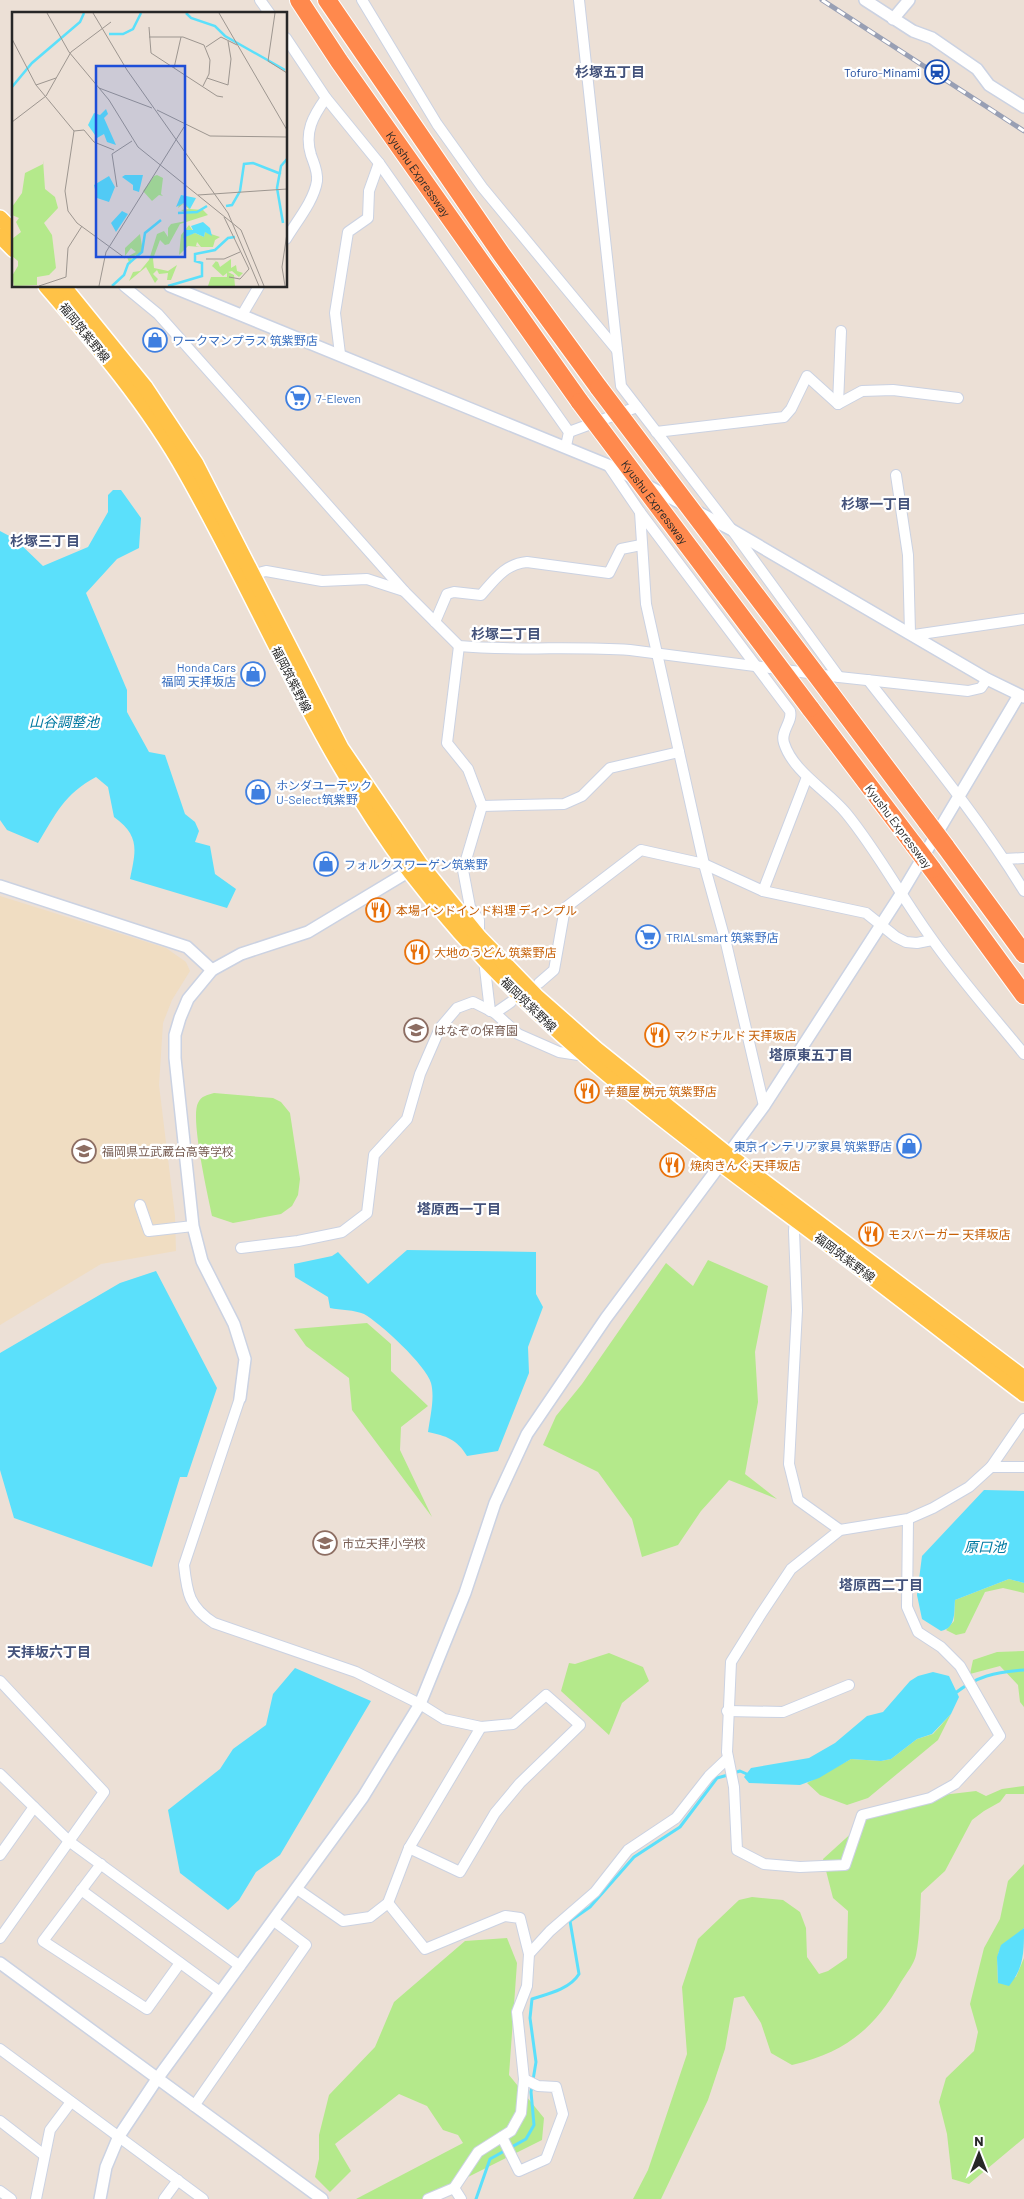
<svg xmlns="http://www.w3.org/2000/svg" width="1024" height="2199" viewBox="0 0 1024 2199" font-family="Barlow,'Noto Sans JP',sans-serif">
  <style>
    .education { fill: #f0ddc2 }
    .green { fill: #b4e98b }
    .water { fill: #5be0fb }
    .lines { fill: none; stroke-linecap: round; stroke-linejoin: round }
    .stream { stroke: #5be0fb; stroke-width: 3 }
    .minor-casing { stroke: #cbd2e2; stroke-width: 12 }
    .tertiary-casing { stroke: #cbd2e2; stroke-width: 14 }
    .primary-casing { stroke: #fff; stroke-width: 18 }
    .motorway-casing { stroke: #fff; stroke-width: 20 }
    .minor { stroke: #fff; stroke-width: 10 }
    .tertiary { stroke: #fff; stroke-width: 11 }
    .primary { stroke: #ffc247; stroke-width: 15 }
    .motorway { stroke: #ff894d; stroke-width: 18 }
    .rail-casing { stroke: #989fb4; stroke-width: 5 }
    .rail { stroke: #fff; stroke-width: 3; stroke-dasharray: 9; stroke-linecap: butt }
    .motorway-bridge-casing { stroke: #fff; stroke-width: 20; stroke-linecap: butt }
    .motorway-bridge { stroke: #ff894d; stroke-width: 18 }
    .labels { text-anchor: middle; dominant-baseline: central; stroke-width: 4.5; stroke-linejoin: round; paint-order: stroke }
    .transit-label { font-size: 12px; fill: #164399; stroke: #fff; text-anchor: end }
    .street-label { font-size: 12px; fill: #272727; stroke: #fff }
    .shop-label { font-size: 12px; fill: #366cbe; stroke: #fff; text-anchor: start }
    .food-label { font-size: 12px; fill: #c56008; stroke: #fff; text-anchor: start }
    .education-label { font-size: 12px; fill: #785e54; stroke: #fff; text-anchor: start }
    .neighbourhood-label { font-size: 14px; font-weight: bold; fill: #43527b; stroke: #fff }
    .water-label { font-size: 14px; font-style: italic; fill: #0079a1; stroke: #fff }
    .inset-river { fill: none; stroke: #5be0fb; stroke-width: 2.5 }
    .inset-road { fill: none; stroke: #9d9690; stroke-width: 1 }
    .view { fill: #1d4ed8; fill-opacity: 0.15; stroke: #1d4ed8; stroke-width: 2.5 }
    .inset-edge { fill: none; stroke: #272727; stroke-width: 2.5 }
  </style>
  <rect width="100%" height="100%" fill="#ece0d6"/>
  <polygon class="education" points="0,896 166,948 186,962 190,971 172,1000 163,1023 159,1085 175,1216 176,1251 101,1264 0,1325"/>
  <g class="green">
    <path d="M 214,1093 L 273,1098 L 281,1102 L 290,1113 L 300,1179 L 298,1195 L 292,1206 L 281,1214 L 233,1223 L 212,1216 C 208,1196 190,1118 198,1103 C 201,1096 207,1095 214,1093 Z"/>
    <polygon points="708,1260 768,1286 755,1352 758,1402 745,1474 777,1499 729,1480 701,1511 678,1545 642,1557 632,1519 598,1472 543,1445 556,1416 582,1384 666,1263 693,1286"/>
    <polygon points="367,1323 391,1344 391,1371 428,1406 401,1427 400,1450 432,1517 352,1410 349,1378 306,1346 294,1329"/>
    <polygon points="1009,1579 1024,1583 1024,1593 1003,1588 985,1592 965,1633 956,1635 946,1630 954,1621 955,1600"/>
    <polygon points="1024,1651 1024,1707 1020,1702 1018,1685 1000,1666 970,1674 973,1660 997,1652"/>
    <polygon points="609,1653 643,1667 649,1681 622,1703 609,1735 561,1691 569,1663 575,1664"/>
    <polygon points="951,1714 938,1740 868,1798 847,1805 820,1795 807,1783 851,1759 881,1761 891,1759 917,1739 933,1734"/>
    <path d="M 1024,1786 L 1024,1794 L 1006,1794 L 1000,1802 L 984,1811 L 972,1820 L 945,1871 L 921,1893 C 920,1913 920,1935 916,1955 C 914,1964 906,1974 901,1982 C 874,2029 846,2052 792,2065 L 771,2053 L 761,2023 L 744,1996 L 734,1998 L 725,2049 L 708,2100 L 661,2199 L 633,2199 L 648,2170 L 687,2054 L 682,1987 L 698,1939 L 739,1900 L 752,1897 L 783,1900 L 800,1912 L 806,1928 L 807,1957 L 819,1974 L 828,1971 L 847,1958 L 848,1911 L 833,1898 L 823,1859 L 867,1819 L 890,1805 L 934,1796 L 976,1791 L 986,1796 L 1002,1789 Z"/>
    <path d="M 1024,1864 L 1024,1928 C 997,1953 996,1942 998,1983 L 1016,1977 L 1024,1958 L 1024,2138 L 969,2184 L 952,2179 L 947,2134 L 939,2102 L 946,2078 L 974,2051 L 978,2032 L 970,2004 L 984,1948 L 1000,1919 L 1008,1881 Z"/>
    <polygon points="507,1938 517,1963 509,2075 544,2118 542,2140 424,2199 356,2199 463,2143 458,2135 443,2130 427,2106 399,2094 335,2144 351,2171 330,2192 315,2177 319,2159 319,2135 329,2095 375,2047 394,2002 465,1941"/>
  </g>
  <g class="water">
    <path d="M 113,490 L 121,490 L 141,518 L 139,548 L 117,559 L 86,593 L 127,690 L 127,712 L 149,752 L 165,755 L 185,814 L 195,822 L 199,831 L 195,842 L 210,846 L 215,874 L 236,889 L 227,908 L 130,879 C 136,850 140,836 114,817 L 108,787 L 96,777 C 64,794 56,814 38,843 L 7,830 L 0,820 L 0,531 L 15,539 L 43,566 L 88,547 L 108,512 L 108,495 Z"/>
    <path d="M 407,1250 L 536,1252 L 536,1294 L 543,1307 L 528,1347 L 529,1373 L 498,1451 L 467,1456 C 457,1439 446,1436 428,1432 C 430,1417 435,1398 431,1383 C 426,1365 380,1323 364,1314 C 355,1310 340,1310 330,1308 L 328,1297 L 295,1277 L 294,1264 L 332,1256 L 338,1252 L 368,1284 Z"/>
    <polygon points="156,1271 217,1388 187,1477 180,1477 152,1567 14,1518 0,1470 0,1353 120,1283"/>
    <path d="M 984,1490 L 1024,1491 L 1024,1583 L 1009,1579 L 955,1600 C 954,1613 956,1628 941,1631 L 922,1619 L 917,1595 L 922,1556 Z"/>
    <polygon points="295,1668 371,1701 280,1855 256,1872 239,1900 228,1910 180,1873 168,1810 220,1769 233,1749 266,1725 273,1694"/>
    <polygon points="933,1672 949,1676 959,1697 951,1714 932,1734 917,1739 891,1759 881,1761 851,1759 819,1778 800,1785 749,1783 744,1777 751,1768 809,1758 835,1743 867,1716 883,1712 910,1681 918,1676"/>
    <path d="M 1024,1928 C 1024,1951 1024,1968 1009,1986 L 998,1983 L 997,1957 L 1001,1945 Z"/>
  </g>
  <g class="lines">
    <g class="stream">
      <path d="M 954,1694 C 977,1676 995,1672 1024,1670"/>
      <polyline points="734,1773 740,1771 749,1775"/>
      <path d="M 476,2199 L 490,2159 L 526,2139 L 534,2125 L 531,2092 L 536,2062 L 530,2018 L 532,1999 C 548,1994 570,1989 579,1974 L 570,1921 L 590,1907 L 634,1857 L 680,1827 L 717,1778 L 728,1775"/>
    </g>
    <g class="minor-casing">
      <g id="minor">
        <polyline points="260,0 270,14"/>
        <polyline points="362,0 437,124 482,187 617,350"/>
        <polyline points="579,0 621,386 732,530 839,677"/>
        <polyline points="286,38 326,98 379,163 569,432 566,446"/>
        <path d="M 286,239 C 296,222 314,201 317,181 C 318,171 314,164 311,155 C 304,132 313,116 326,98"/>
        <path d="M 124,286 L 158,314 L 405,592 L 459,646 C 516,651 573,646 630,650 L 839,677 L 968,691 L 981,688 L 987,679"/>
        <polyline points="242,315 259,286"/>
        <polyline points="340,354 335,313 348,232 368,218 369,191 379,163"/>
        <polyline points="838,404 841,331"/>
        <polyline points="569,432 637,407"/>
        <polyline points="656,432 784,417 791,409 807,376 838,404 862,391 893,390 958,398"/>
        <path d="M 608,465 L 640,512 L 790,711 C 793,722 780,731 784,743 C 793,772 828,791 846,813 C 878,852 902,898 932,939 C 960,979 993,1016 1024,1054"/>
        <polyline points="896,475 908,555 910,633"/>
        <polyline points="640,512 646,604 704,864 726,943 764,1106"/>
        <polyline points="251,575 266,571 322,581 367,579 404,591"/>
        <path d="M 435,622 L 447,594 L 454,592 L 481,595 C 495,579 505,564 527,562 L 609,573 L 621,549 L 641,545"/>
        <polyline points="914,635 1024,619"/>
        <polyline points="459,646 447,743 468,769 482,806 463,870 470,907 479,920 479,937"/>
        <path d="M 868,680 C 922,749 978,816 1024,891"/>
        <polyline points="482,806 564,804 582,796 610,768 679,752"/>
        <polyline points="1004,859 1024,858"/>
        <polyline points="763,891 807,777"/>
        <polyline points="484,960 490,1011"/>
        <polyline points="539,983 554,970 565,908 641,850 704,864 763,891 866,913 896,937 906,942 917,943 932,940"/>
        <polyline points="495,1013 511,1002"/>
        <polyline points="140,1205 149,1231 193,1226"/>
        <polyline points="795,1220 794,1231 797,1310 789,1464 798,1500 840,1530"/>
        <polyline points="241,1248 298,1241 342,1232 367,1213 374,1155 407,1119 420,1074 440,1028 457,1008 473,1002 495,1013 518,1034 559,1052 585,1056"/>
        <path d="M 240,1398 L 184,1565 C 187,1593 189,1607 214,1623 L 356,1672 L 420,1704 L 444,1719 L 481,1727 L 513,1724 L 546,1695 L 580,1725 L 520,1783 L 495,1813 L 460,1872 L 409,1848"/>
        <polyline points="991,1467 1024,1467"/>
        <polyline points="908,1519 907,1607 918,1632 941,1647 960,1666 1000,1736 955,1784 930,1798 862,1815 845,1865 800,1867 764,1864 737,1850 734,1787 727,1752 731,1662 761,1614 791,1569 840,1530 908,1519 933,1508 969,1487 991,1467 1024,1419"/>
        <polyline points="0,1681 104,1792 0,1938"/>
        <polyline points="727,1711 783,1712 849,1685"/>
        <polyline points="0,1774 70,1842 240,1966"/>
        <polyline points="0,1855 34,1807"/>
        <polyline points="101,1864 43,1941 147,2009 180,1963"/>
        <polyline points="297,1889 343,1921 370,1917 388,1903 409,1848 481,1727"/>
        <polyline points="81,1890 220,1992"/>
        <polyline points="388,1903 425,1949 505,1916 520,1918 529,1954 527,1986 517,2012 524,2079 521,2113 511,2131 478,2152 454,2188 428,2199"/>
        <polyline points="529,1954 550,1931 595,1892 628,1850 676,1818 709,1776 728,1758"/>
        <polyline points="0,2049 203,2199"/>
        <polyline points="194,2106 306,1945 274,1921"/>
        <polyline points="0,2121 44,2155"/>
        <polyline points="502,2137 519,2171 546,2159 563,2114 556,2087 538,2086 524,2079"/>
        <polyline points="454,2188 461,2199"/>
        <polyline points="0,2191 11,2199"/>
        <polyline points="36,2199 50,2130 71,2102"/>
        <polyline points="164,2199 178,2180"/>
      </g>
    </g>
    <g class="tertiary-casing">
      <g id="tertiary">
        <polyline points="865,0 913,31 932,38 977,69 989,85 1024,107"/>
        <polyline points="893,19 909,0"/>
        <polyline points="170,286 608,465 732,530 987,679 1024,697"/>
        <polyline points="0,886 187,947 212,970"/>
        <polyline points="240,1398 245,1359 234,1324 202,1261 193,1226 175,1058 175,1035 180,1018 188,999 212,970 241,954 308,932 416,867"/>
        <polyline points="0,1963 322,2199"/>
        <polyline points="100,2199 106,2167 119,2136 157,2079 363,1797 420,1704 465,1593 495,1503 527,1434 606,1318 764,1106 901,894 1019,695"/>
      </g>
    </g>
    <g class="primary-casing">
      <g id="primary">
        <polyline points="0,218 14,232"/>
        <polyline points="0,236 14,250"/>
        <path d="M 46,286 C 97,345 148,405 186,473 C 262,607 317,749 411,873 C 519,1015 655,1115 796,1220 C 873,1277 948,1336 1024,1394"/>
        <polyline points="63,286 145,387 196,464 341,748 420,864 479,937 536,996 596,1049 727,1154 1024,1378"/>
      </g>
    </g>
    <g class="motorway-casing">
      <g id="motorway">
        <path id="s1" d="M 299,0 L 339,61 L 580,402"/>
        <polyline points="327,0 502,255 599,388"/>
        <polyline points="830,693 927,822"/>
        <polyline points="810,708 914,845"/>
        <polyline points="945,846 1024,954"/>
        <polyline points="932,869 1024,995"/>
      </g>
    </g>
    <use href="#minor" class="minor"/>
    <use href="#tertiary" class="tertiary"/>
    <use href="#primary" class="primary"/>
    <use href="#motorway" class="motorway"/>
    <g class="rail-casing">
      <polyline id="rail" points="822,0 1024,131"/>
    </g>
    <use href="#rail" class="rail"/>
    <g class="motorway-bridge-casing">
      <g id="motorway-bridge">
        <polyline points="599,388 830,693"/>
        <path id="s2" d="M 580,402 L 810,708"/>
        <polyline points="927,822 945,846"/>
        <polyline points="914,845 932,869"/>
      </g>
    </g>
    <use href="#motorway-bridge" class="motorway-bridge"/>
  </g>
  <defs>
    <g id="station-ring" transform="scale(1.25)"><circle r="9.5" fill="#fff" stroke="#1a4fb4" stroke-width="1.5"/><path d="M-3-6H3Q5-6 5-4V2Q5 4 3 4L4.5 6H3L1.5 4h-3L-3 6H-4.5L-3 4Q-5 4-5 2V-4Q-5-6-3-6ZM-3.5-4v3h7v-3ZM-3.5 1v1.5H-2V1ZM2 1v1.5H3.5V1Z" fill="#1a4fb4"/></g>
    <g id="shop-ring" transform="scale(1.25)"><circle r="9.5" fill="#fff" stroke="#3f7fe0" stroke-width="1.5"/><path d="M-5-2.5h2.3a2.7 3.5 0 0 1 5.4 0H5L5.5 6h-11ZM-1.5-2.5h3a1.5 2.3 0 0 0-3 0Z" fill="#3f7fe0"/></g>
    <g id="supermarket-ring" transform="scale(1.25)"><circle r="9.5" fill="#fff" stroke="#3f7fe0" stroke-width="1.5"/><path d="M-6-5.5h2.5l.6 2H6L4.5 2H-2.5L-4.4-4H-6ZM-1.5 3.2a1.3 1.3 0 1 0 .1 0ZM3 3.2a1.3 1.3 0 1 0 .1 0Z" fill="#3f7fe0"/></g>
    <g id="restaurant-ring" transform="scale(1.25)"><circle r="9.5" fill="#fff" stroke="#e8710a" stroke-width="1.5"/><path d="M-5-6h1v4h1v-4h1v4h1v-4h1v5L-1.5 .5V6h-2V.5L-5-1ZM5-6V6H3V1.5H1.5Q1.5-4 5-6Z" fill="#e8710a"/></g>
    <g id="school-ring" transform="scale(1.25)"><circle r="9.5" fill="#fff" stroke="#8d6e63" stroke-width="1.5"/><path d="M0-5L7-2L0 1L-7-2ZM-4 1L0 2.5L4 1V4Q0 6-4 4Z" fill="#8d6e63"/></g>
  </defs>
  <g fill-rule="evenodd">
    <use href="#station-ring" x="937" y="72"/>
    <use href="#shop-ring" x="155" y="340"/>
    <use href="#supermarket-ring" x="298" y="398"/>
    <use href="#shop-ring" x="253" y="674"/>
    <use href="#shop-ring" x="258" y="792"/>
    <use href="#shop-ring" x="326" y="864"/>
    <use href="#restaurant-ring" x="378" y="910"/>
    <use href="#supermarket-ring" x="648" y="937"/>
    <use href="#restaurant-ring" x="417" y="952"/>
    <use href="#school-ring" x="416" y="1030"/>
    <use href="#restaurant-ring" x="657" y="1035"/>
    <use href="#restaurant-ring" x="587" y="1091"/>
    <use href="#shop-ring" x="909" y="1146"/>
    <use href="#school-ring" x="84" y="1151"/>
    <use href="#restaurant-ring" x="672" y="1165"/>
    <use href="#restaurant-ring" x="871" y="1234"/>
    <use href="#school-ring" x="325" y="1543"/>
  </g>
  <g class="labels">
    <g class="transit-label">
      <text x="920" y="72">Tofuro-Minami</text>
    </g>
    <g class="street-label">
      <text stroke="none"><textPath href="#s1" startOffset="211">Kyushu Expressway</textPath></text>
      <text transform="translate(85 332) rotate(51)">福岡筑紫野線</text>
      <text stroke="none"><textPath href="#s2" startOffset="125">Kyushu Expressway</textPath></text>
      <text transform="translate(292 679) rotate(63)">福岡筑紫野線</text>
      <text transform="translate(899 826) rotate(53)">Kyushu Expressway</text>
      <text transform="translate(529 1004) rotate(44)">福岡筑紫野線</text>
      <text transform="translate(845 1257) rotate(37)">福岡筑紫野線</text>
    </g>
    <g class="shop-label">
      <text x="172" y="340">ワークマンプラス 筑紫野店</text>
      <text x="316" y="398">7-Eleven</text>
      <text x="236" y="667" text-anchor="end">Honda Cars<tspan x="236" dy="14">福岡 天拝坂店</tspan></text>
      <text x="276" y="785">ホンダユーテック<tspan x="276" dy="14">U-Select筑紫野</tspan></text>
      <text x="344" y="864">フォルクスワーゲン筑紫野</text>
      <text x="666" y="937">TRIALsmart 筑紫野店</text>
      <text x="892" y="1146" text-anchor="end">東京インテリア家具 筑紫野店</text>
    </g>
    <g class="food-label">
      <text x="396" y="910">本場インドインド料理 ディンプル</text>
      <text x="434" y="952">大地のうどん 筑紫野店</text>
      <text x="674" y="1035">マクドナルド 天拝坂店</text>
      <text x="604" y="1091">辛麺屋 桝元 筑紫野店</text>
      <text x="690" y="1165">焼肉きんぐ 天拝坂店</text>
      <text x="888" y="1234">モスバーガー 天拝坂店</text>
    </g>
    <g class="education-label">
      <text x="434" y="1030">はなぞの保育園</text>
      <text x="102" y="1151">福岡県立武蔵台高等学校</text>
      <text x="342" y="1543">市立天拝小学校</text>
    </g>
    <g class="neighbourhood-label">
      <text x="610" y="71">杉塚五丁目</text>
      <text x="876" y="503">杉塚一丁目</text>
      <text x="45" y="540">杉塚三丁目</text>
      <text x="506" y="633">杉塚二丁目</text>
      <text x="811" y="1054">塔原東五丁目</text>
      <text x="459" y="1208">塔原西一丁目</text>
      <text x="881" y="1584">塔原西二丁目</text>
      <text x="49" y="1651">天拝坂六丁目</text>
    </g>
    <g class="water-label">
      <text x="64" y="721">山谷調整池</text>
      <text x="985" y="1546">原口池</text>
    </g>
  </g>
  <g transform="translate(12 12)">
    <rect width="275" height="275" fill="#ece0d6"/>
    <path d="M 31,148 L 33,177 L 43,185 L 46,196 L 32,211 L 40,223 L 44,256 L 37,263 L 25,265 L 25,273 L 2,274 L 0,264 L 6,254 L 6,249 L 0,244 L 0,227 L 9,220 L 4,210 L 7,206 L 0,203 L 0,195 L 10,181 L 13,161 L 31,152 ZM 145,163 L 151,166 L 149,182 L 151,184 L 147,183 L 140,189 L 131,179 L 142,164 ZM 173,191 L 176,193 L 178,197 L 191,198 L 196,203 L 168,212 L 157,232 L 153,233 L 148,228 L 141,247 L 142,256 L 156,259 L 165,253 L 159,268 L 155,268 L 156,261 L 147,262 L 145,258 L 141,262 L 146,267 L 143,271 L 134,255 L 117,269 L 121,260 L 128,259 L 137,248 L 145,222 L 152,219 L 156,225 L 156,216 L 159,212 L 174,209 L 172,200 L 169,198 L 177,197 L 171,192 L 166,196 L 167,193 ZM 177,213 L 181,219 L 174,219 L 173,224 L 183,221 L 192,225 L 193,220 L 208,225 L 203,228 L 201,235 L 189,235 L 185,230 L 184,234 L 188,235 L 176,234 L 167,243 L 169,223 ZM 128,222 L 131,240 L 120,245 L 118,253 L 115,245 L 124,240 L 119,236 L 113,244 L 113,236 ZM 219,247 L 219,256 L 224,253 L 225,259 L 231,261 L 227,265 L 220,259 L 216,260 L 222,263 L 223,274 L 196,274 L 199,265 L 215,265 L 215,261 L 211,264 L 200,254 L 204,249 L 200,248 L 206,250 L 208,255 Z" fill="#b4e98b"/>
    <path d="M 94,97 L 96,102 L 92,106 L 104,133 L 95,130 L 92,122 L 85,126 L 76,113 L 82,101 L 88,103 ZM 113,163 L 131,163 L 127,180 L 121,178 L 121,173 L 110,165 ZM 97,164 L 103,175 L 97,190 L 85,186 L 82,173 ZM 169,183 L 184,186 L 178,197 L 172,191 L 164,195 ZM 110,199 L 116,202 L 104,220 L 99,211 ZM 191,210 L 198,216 L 200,224 L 193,220 L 192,225 L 183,221 L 171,226 L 174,218 L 181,218 L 179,214 Z" fill="#5be0fb"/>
    <path class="inset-river" d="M 174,1 L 179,6 L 203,14 L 213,24 L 273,58M 97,22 L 111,22 L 121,17 L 129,1M 0,75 L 20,51 L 68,10 L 72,1M 214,194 L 220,193 L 228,179 L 232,152 L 241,151 L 269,162M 166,201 L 185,200 L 195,194M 271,211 L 265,176 L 269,154 L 275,147M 100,274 L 112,263 L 116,252 L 130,240 L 133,221 L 149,208M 156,274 L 190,264 L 190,251 L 183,249 L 183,242 L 203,238 L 216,226 L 223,225"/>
    <path class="inset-road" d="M 35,1 L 57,40 L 97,88 L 126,135 L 229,218 L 252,274M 81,1 L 115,58 L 216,201 L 247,274M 207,1 L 275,118M 263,1 L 256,49 L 275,61M 137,15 L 139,41 L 205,84 L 211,85M 137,25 L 171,25 L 192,33 L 198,48 L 197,62 L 191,74M 0,27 L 24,73 L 62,119 L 53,179 L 56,199 L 65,211 L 113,246M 194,35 L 209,25 L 225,33M 162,56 L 169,25M 195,66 L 216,73 L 219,47 L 216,29M 24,73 L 44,66M 87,76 L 140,96M 145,98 L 198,124 L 275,125M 0,110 L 34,84 L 59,40 L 99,10M 62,119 L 72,118 L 82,130 L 102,138M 105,175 L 100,142 L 120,129M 186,183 L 275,177M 212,205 L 237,257 L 228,267 L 217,265M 194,247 L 212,247 L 228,240M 27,274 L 54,265 L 56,236 L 70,214M 87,274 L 94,240 L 172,115M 273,274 L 270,255 L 275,221 L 275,165"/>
    <path class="view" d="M 84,54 L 173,54 L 173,245 L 84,245 Z"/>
    <rect width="275" height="275" class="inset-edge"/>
  </g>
  <g transform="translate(979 2154)" stroke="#ffffff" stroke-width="4" paint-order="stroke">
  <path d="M0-4L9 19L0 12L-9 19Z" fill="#272727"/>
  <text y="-8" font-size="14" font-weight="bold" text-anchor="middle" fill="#272727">N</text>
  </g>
</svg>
